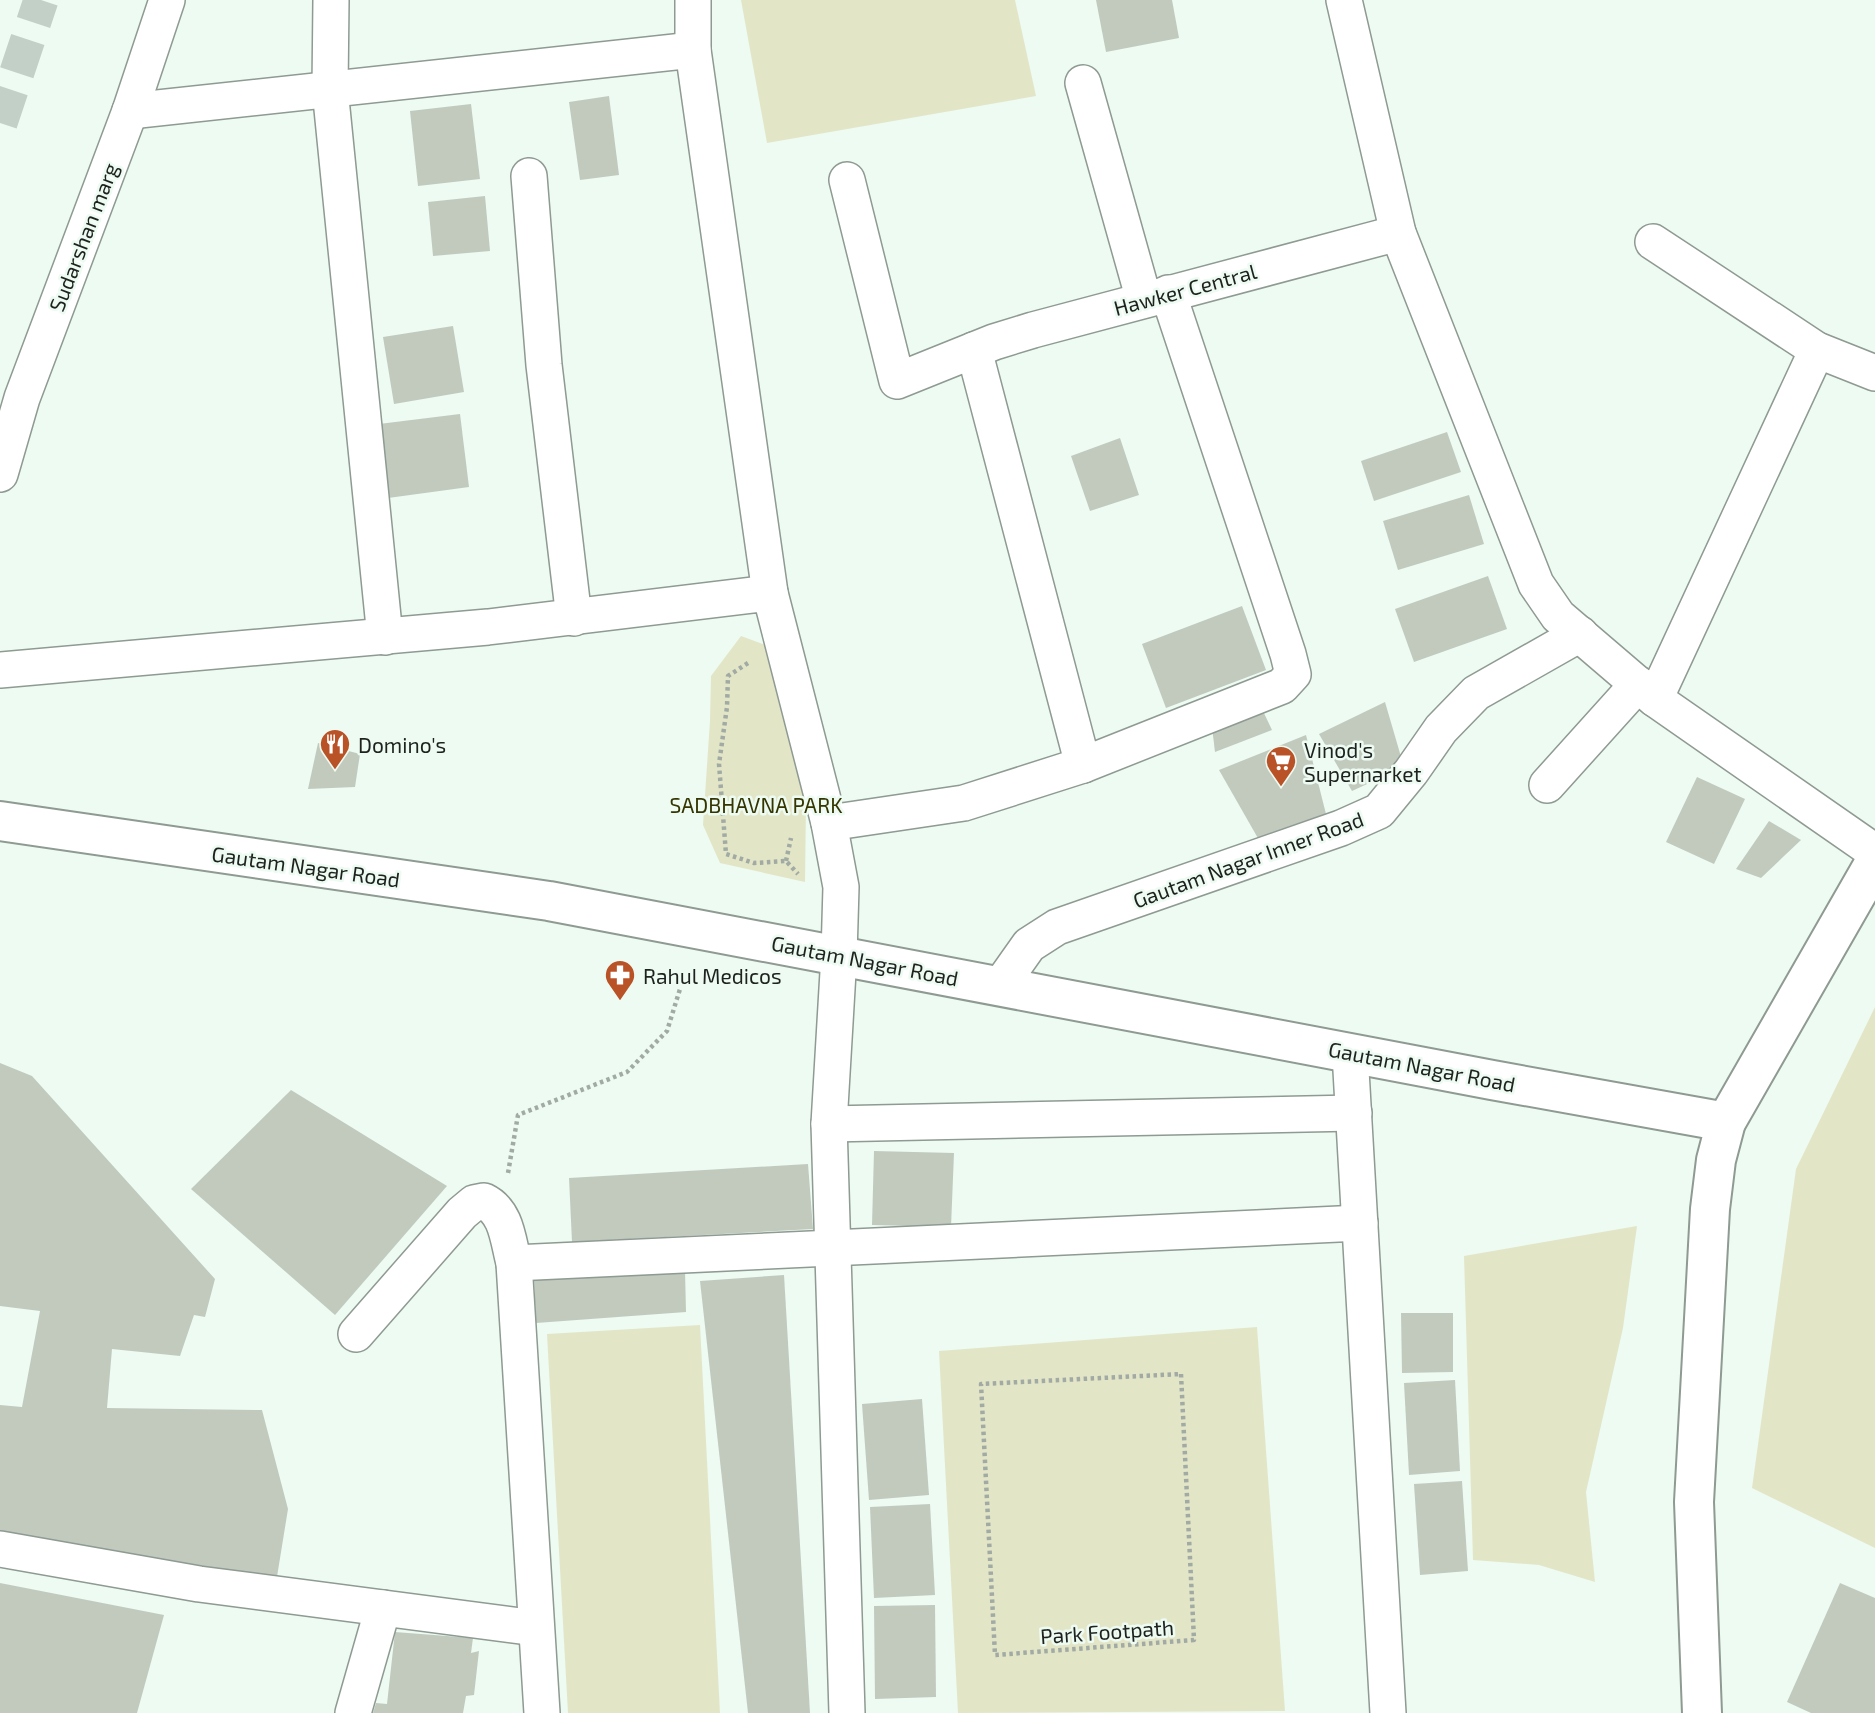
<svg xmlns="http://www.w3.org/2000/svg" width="1875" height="1713" viewBox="0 0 1875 1713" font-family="'Exo 2',sans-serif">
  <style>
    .green { fill: #e3e5c7 }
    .building { fill: #c2cabe }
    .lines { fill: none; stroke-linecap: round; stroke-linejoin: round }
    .street-tunnel { stroke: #c3d0c8; stroke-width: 35; stroke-dasharray: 35 18; stroke-linecap: butt }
    .street-casing { stroke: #8e9a92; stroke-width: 38 }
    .secondary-casing { stroke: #8e9a92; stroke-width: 42 }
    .path { stroke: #a1aba4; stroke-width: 4.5; stroke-dasharray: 3.5 3.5; stroke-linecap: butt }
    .street { stroke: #fff; stroke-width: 35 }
    .secondary { stroke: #fff; stroke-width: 38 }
    .labels { text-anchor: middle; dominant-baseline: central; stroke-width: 5; stroke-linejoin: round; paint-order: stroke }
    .street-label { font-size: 21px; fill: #1d221f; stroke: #edfbf2 }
    .poi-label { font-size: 21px; fill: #1d221f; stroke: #edfbf2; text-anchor: start }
    .park-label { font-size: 21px; fill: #343501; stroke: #edfbf2 }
  </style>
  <rect width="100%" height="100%" fill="#edfbf2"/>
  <g class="green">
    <polygon points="741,0 1015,0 1036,96 767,143"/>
    <polygon points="741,636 798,657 806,803 805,882 720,863 703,825 710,721 711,676"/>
    <polygon points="1875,1007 1875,1548 1752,1488 1796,1169"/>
    <polygon points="1637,1226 1623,1328 1586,1492 1595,1582 1539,1565 1473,1560 1464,1256"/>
    <polygon points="700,1325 720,1713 568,1713 547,1334"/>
    <polygon points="1257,1327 1285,1711 958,1713 939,1351"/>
  </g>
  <g class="building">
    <polygon points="1096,0 1172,0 1179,38 1106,52"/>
    <polygon points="609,96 619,175 580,180 569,102"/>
    <polygon points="471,104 480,179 418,186 410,111"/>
    <polygon points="485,196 490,251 433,256 428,202"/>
    <polygon points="453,326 464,392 394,404 383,337"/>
    <polygon points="460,414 469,487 388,498 379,424"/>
    <polygon points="1447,432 1461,472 1374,501 1361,461"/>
    <polygon points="1120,438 1139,495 1090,511 1071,456"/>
    <polygon points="1469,495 1484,544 1398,570 1383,521"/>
    <polygon points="1488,576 1507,629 1414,662 1395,609"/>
    <polygon points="1242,606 1266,670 1166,708 1142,644"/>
    <polygon points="1385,702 1404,767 1352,791 1319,734"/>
    <polygon points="1262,709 1272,730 1215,752 1212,727"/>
    <polygon points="1306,735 1327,818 1259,840 1219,770"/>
    <polygon points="318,743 360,754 355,787 308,789"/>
    <polygon points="1697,777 1745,799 1714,864 1666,842"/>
    <polygon points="1769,821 1801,840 1761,878 1736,869"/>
    <polygon points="0,1063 32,1076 215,1279 205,1317 194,1315 180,1356 112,1349 107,1408 262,1410 288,1509 275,1589 0,1537 0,1405 22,1407 40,1311 0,1306"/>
    <polygon points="291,1090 447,1186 335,1315 191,1189"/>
    <polygon points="874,1151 954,1153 951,1227 872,1225"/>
    <polygon points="808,1164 813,1229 572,1242 569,1178"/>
    <polygon points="685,1271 686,1312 536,1323 534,1278"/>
    <polygon points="784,1275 810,1713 748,1713 700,1281"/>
    <polygon points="1401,1313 1453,1313 1453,1372 1402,1373"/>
    <polygon points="1455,1380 1460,1471 1409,1475 1404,1383"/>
    <polygon points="922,1399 929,1495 869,1500 862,1404"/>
    <polygon points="1462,1481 1468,1571 1420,1575 1414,1484"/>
    <polygon points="930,1504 935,1595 874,1598 870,1507"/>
    <polygon points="0,1583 164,1615 137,1713 0,1713"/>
    <polygon points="1840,1583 1875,1598 1875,1713 1811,1713 1787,1702"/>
    <polygon points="935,1605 936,1697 875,1699 874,1606"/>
    <polygon points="395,1632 473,1638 471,1653 479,1651 474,1695 466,1696 463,1713 373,1713 376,1703 387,1704"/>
  </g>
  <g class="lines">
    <polyline class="street-tunnel" points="0,123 41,0"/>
    <g class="street-casing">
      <g id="street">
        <polyline points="331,0 330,89 385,637"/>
        <polyline points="693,0 693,50 770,593"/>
        <polyline points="1344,0 1398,233 1536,584 1558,616 1655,699 1875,852"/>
        <polyline points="1083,83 1144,300"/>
        <polyline points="130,111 693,50"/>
        <polyline points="529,176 544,365 574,618"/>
        <polyline points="847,180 897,381 994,342 1033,330 1398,233"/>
        <polyline points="1653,242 1817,350 1875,373"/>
        <polyline points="974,350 1083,765"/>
        <polyline points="0,474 22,398 130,111 167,0"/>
        <polyline points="0,670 488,627 770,593 829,823 841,887 839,955 829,1124 847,1713"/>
        <polyline points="1655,699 1817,350"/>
        <polyline points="1547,785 1638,684"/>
        <polyline points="829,823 964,803 1083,765 1282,686 1293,674 1288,654 1168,293"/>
        <polyline points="1000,986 1029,945 1057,927 1341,828 1379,811 1411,772 1441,729 1476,693 1580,634"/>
        <polyline points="1350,1053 1388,1713"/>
        <polyline points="829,1124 1354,1113"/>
        <polyline points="514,1263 1360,1223"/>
        <path d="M 356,1334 L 462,1213 L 474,1203 L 484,1201 C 507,1212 508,1241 514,1263 L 542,1713"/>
        <polyline points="0,1549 199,1584 536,1628"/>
        <polyline points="353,1713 383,1608"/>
      </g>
    </g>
    <g class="secondary-casing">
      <g id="secondary">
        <polyline points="0,821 549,901 1492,1080 1726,1122"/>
        <polyline points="1702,1713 1694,1502 1710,1209 1716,1160 1726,1122 1875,862"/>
      </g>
    </g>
    <g class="path">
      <polyline points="748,663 728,676 727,707 719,764 726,854 754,863 786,861 798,874"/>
      <polyline points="786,861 791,838"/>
      <polyline points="508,1173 518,1115 627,1072 667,1031 680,989"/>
      <polygon points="1181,1374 1194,1640 995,1655 981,1384"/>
    </g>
    <use href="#street" class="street"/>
    <use href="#secondary" class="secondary"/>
  </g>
  <defs>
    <g id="restaurant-pin" transform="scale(1.575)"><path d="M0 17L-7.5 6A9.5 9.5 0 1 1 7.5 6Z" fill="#b95327" stroke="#edfbf2"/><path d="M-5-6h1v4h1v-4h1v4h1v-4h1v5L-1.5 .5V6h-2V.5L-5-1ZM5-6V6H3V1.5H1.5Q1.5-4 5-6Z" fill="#fff"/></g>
    <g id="supermarket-pin" transform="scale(1.575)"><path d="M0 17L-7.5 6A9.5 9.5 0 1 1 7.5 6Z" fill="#b95327" stroke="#edfbf2"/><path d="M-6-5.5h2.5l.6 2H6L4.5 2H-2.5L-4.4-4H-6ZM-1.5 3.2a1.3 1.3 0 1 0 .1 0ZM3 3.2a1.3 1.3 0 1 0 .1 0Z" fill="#fff"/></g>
    <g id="pharmacy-pin" transform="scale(1.575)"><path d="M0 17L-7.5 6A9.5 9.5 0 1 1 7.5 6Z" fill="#b95327" stroke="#edfbf2"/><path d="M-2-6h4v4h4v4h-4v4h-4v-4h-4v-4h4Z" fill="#fff"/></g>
  </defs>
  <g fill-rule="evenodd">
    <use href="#restaurant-pin" x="335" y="744"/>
    <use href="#supermarket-pin" x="1281" y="761"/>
    <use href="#pharmacy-pin" x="620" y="975"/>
  </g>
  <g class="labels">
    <g class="street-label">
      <text transform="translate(83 237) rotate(-69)">Sudarshan marg</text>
      <text transform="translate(1185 289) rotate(-15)">Hawker Central</text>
      <text transform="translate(1248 859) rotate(-20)">Gautam Nagar Inner Road</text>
      <text transform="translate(306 866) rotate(8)">Gautam Nagar Road</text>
      <text transform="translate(865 960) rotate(11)">Gautam Nagar Road</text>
      <text transform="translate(1422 1066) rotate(11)">Gautam Nagar Road</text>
      <text transform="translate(1107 1631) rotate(-4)">Park Footpath</text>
    </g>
    <g class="poi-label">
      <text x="358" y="744">Domino's</text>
      <text x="1304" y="749">Vinod's<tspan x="1304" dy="24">Supernarket</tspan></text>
      <text x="643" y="975">Rahul Medicos</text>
    </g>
    <g class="park-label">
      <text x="756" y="804">SADBHAVNA PARK</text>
    </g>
  </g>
</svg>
